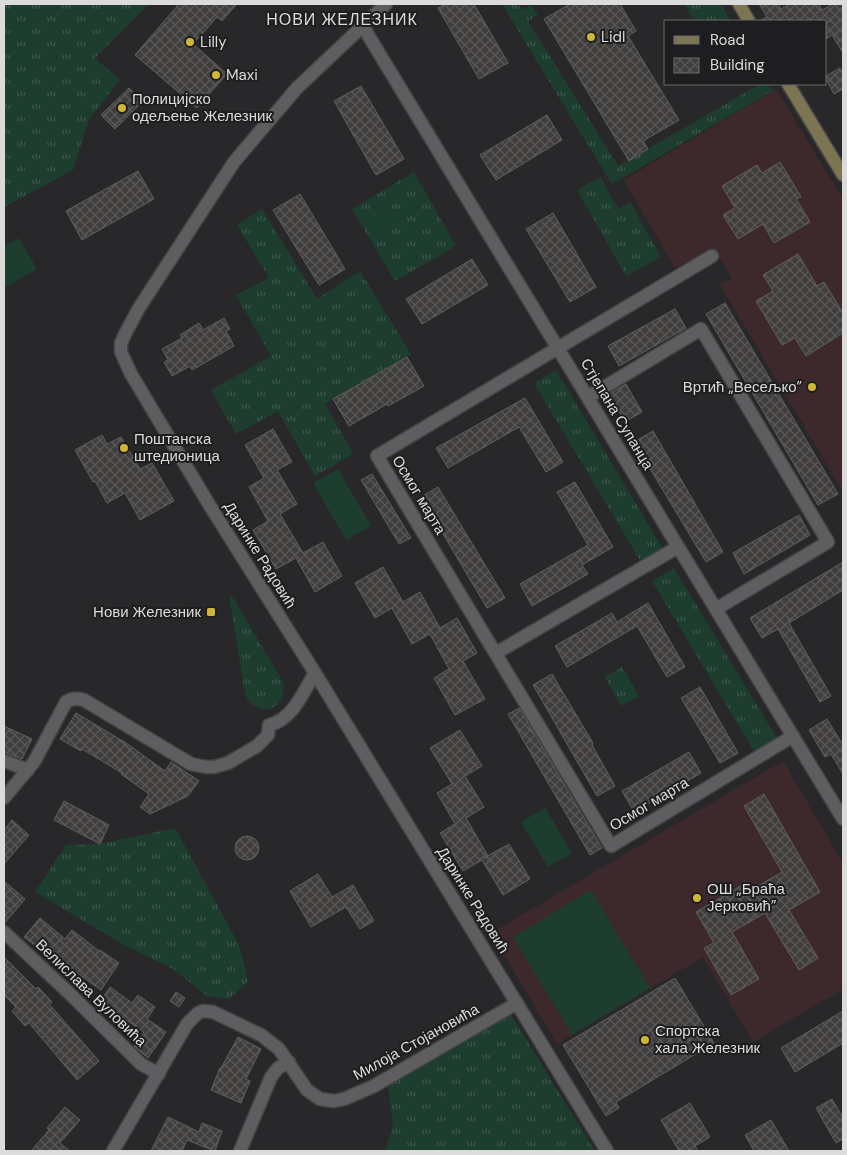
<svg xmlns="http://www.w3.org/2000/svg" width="847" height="1155" viewBox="0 0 847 1155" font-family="'DM Sans',sans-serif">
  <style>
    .education { fill: #3d292b }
    .grass { fill: url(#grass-tufts) }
    .garden { fill: #1d3d2f }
    .building { fill: url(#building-cross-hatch); stroke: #615e5d }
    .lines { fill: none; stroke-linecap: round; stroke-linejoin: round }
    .minor-casing { stroke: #454547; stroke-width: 15 }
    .tertiary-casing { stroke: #454547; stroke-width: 15 }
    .secondary-casing { stroke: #454547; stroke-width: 15 }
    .minor { stroke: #5e5e60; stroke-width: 12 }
    .tertiary { stroke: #5e5e60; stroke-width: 12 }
    .secondary { stroke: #7d7452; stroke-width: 12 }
    .poi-dot { fill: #d1b736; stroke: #1e1e20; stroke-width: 2 }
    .labels { text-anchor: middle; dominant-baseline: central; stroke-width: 4; stroke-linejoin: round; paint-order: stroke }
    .poi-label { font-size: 15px; fill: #dbdbdc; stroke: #1e1e20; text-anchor: start }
    .street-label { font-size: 15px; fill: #dbdbdc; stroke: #1e1e20 }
    .neighbourhood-label { font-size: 16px; letter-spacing: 1px; fill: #dbdbdc; stroke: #1e1e20 }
  </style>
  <defs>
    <pattern id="grass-tufts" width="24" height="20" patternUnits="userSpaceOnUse" patternTransform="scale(1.25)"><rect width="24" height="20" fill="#1d3d2f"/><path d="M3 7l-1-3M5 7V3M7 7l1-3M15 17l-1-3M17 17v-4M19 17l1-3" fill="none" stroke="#3d584d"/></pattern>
    <pattern id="building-cross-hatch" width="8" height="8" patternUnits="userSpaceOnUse" patternTransform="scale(1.25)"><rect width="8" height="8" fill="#403d3d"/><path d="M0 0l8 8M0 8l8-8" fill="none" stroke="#5b5858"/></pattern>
  </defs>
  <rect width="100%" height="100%" fill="#28282a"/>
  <g class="education">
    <polygon points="776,89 843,199 843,492 719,283 733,280 713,248 675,268 624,180"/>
    <polygon points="783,761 843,863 843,989 753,1042 703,957 557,1044 491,933"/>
  </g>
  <g class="grass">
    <polygon points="4,4 149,4 95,58 120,80 89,119 73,170 4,207"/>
    <path d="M 502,4 L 518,4 L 522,10 L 531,5 L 538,15 L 528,21 L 618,166 L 755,87 C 764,83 767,85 774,90 L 612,184 Z"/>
    <polygon points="684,4 721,4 731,21 694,21"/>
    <polygon points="414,172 456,246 395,281 352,209"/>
    <polygon points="600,177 618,209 630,202 661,257 626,276 577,190"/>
    <polygon points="262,209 317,299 360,271 411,354 325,404 353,454 315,476 278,411 236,434 211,390 271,356 236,295 269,278 237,225"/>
    <polygon points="556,370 663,549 641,562 534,383"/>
    <polygon points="674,568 778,740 755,753 652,581"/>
    <path d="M 231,596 L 234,599 L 283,682 C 288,711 256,720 245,694 L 230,601 Z"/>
    <polygon points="622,667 639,696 621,706 605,677"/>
    <polygon points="175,828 239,945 248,981 229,999 207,996 173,969 124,945 35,892 66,845 100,844"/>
    <polygon points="511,1015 595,1151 385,1151 393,1125 388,1086"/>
  </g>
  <g class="garden">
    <polygon points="381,203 395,228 374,240 360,216"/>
    <polygon points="19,238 37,269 4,288 4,246"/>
    <polygon points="338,469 371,526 346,540 313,483"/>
    <polygon points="545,808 572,853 548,867 521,822"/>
    <polygon points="591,890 650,988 572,1035 513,937"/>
  </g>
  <g class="building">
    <polygon points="179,4 237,4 222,21 217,17 193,44 227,74 197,108 135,55"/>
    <polygon points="446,4 474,4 508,63 479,79 438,8"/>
    <polygon points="570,4 620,4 636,31 628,36 679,120 643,141 648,149 629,161 544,19"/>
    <polygon points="759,4 778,4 781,9 790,4 819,4 822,10 833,4 843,4 843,53 832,35 826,39 826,21 759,21 767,17"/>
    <polygon points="840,68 843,75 843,89 834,94 826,79 826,76"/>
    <polygon points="361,86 404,159 376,175 334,101"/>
    <polygon points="129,88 143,101 115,129 101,115"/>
    <polygon points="547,115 562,140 496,180 480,155"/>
    <polygon points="780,162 801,197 796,199 810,222 774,243 763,224 738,239 723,215 735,208 722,186 757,165 762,173"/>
    <polygon points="138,171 154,199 82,240 66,211"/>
    <polygon points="300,194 345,269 319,285 273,210"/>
    <polygon points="553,213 596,287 570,302 526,229"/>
    <polygon points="798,254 817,286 824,282 843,313 843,333 806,356 795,338 782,345 756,301 773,291 763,275"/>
    <polygon points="472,259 488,285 422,324 406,299"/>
    <polygon points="725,303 838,494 818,505 706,314"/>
    <polygon points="675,309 686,328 619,366 608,346"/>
    <polygon points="224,318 230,329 226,331 234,346 192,370 190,366 172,376 164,362 168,360 162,349 182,338 180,335 199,323 203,330"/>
    <polygon points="407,357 424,386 388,406 387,404 349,426 333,399"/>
    <polygon points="626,384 642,412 625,422 609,394"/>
    <polygon points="525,398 563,462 546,472 519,427 448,468 436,448"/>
    <polygon points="273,429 292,462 277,470 297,504 280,514 303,553 323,542 342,576 315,592 296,558 276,569 253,530 268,521 249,487 264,478 245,445"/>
    <polygon points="653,431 723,552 706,562 634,442"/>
    <polygon points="102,435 107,444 121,437 140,469 152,463 174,501 140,520 125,493 107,503 95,481 93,482 75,450"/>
    <polygon points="372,474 411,538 399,544 361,480"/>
    <polygon points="575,482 613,547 582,565 588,574 532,606 520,584 588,545 557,492"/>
    <polygon points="438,487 505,598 487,608 421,497"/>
    <polygon points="799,515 810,535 744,574 733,553"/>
    <polygon points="843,562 843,590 789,623 831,696 820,702 778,629 762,638 750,618"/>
    <polygon points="383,567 403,602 420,592 440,628 457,618 477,653 463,661 485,699 455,715 434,678 449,669 430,634 412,644 392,608 375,618 355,583"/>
    <polygon points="648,603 685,667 667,677 637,626 567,667 555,646 612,613 617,622"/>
    <polygon points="552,674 593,743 592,745 615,786 597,796 533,685"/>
    <polygon points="700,687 738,753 720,763 681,698"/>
    <polygon points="519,708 602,848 590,855 508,714"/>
    <polygon points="76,713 126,743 165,771 171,762 199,781 188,796 150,814 140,807 149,794 121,774 122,773 82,749 81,751 60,739"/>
    <polygon points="827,719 843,745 843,774 831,754 825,757 809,730"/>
    <polygon points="4,726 32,739 22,759 4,752"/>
    <polygon points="460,730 482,766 465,776 484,807 466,818 488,856 484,858 509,844 530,879 503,895 482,860 463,871 440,833 455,824 437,793 452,784 430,748"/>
    <polygon points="689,752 701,773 634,812 622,791"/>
    <polygon points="764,794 820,892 789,910 818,958 799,970 765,913 732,932 759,979 731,995 704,948 714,943 696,912 744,884 748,892 782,872 744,806"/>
    <polygon points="64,801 109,825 100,844 54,820"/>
    <polygon points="12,820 29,835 4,864 4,830"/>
    <circle cx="247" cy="848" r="12"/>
    <polygon points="318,874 332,897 353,885 374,921 360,929 346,907 311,927 290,891"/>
    <polygon points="4,881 25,899 4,924"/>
    <polygon points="40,918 65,939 72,930 99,951 100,950 119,963 101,990 73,970 71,972 24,937"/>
    <polygon points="4,957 36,989 38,987 52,1002 49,1004 99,1061 77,1080 29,1023 25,1026 12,1011 16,1007 4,995"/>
    <polygon points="675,978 714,1043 616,1102 619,1108 606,1116 563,1045"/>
    <polygon points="110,987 132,1003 138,995 155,1007 147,1019 166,1032 148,1058 134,1046 144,1032 119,1015 115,1021 96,1008"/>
    <polygon points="176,992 185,998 179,1007 170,1001"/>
    <polygon points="843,1011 843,1043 795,1072 781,1048"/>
    <polygon points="238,1037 261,1049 246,1079 250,1081 241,1103 211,1090 220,1068 221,1068"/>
    <polygon points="832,1099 843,1118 843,1139 836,1143 816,1108"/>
    <polygon points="690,1103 710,1137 695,1146 698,1151 679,1151 661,1120"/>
    <polygon points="65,1107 80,1120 60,1143 70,1151 31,1151 49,1130 47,1128"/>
    <polygon points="168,1117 199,1132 202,1123 222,1131 215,1151 187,1140 182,1151 151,1151"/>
    <polygon points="771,1120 789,1151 754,1151 745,1135"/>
  </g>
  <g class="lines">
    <g class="minor-casing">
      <g id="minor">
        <polyline points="362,25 843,819"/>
        <polyline points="712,256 377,456 611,846 793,736"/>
        <polyline points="588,397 701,329 828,542 716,609"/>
        <polyline points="496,653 678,547"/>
        <polyline points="4,761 28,770"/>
        <path d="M 4,798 L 34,762 L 66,702 C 72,698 77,698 84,700 L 191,764 L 206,767 L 214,767 L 228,763 L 257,746 L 268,735 L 269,725 C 293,720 303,692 315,673"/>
        <polyline points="4,932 70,994 141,1064 159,1074"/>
        <polyline points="113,1151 187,1024 198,1013 203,1011 213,1012 261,1035 279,1049 307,1090 320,1099 334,1101 344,1099 374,1086 517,1003"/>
        <polyline points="240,1151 271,1077 278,1068 289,1062"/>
      </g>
    </g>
    <g class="tertiary-casing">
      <polyline id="tertiary" points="386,4 297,88 234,162 139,308 125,334 121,343 121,352 131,374 210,506 315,673 607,1151"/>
    </g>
    <g class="secondary-casing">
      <g id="secondary">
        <polyline points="739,4 749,21"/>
        <polyline points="788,84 843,175"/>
      </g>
    </g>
    <use href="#minor" class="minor"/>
    <use href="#tertiary" class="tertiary"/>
    <use href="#secondary" class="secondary"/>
  </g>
  <g class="poi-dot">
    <circle cx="591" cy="37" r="5"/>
    <circle cx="190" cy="42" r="5"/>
    <circle cx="216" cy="75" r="5"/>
    <circle cx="122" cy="108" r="5"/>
    <circle cx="812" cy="387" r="5"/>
    <circle cx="124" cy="448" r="5"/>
    <rect x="206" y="607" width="10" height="10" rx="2.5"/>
    <circle cx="697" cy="898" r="5"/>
    <circle cx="645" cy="1040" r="5"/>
  </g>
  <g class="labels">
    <g class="poi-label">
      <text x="601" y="37">Lidl</text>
      <text x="200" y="42">Lilly</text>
      <text x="226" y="75">Maxi</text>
      <text x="132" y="99">Полицијско<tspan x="132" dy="17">одељење Железник</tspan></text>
      <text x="802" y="387" text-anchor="end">Вртић „Весељко”</text>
      <text x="134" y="439">Поштанска<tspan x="134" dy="17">штедионица</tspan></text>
      <text x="201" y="612" text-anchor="end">Нови Железник</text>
      <text x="707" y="889">ОШ „Браћа<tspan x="707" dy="17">Јерковић”</tspan></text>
      <text x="655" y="1031">Спортска<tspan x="655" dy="17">хала Железник</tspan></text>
    </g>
    <g class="street-label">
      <text transform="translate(617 414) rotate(59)">Стјепана Супанца</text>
      <text transform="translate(419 495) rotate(59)">Осмог марта</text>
      <text transform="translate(260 555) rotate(58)">Даринке Радовић</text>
      <text transform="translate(649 804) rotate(-31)">Осмог марта</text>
      <text transform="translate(473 900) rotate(58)">Даринке Радовић</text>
      <text transform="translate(91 993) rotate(44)">Велислава Вуловића</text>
      <text transform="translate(416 1042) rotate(-29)">Милоја Стојановића</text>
    </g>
    <g class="neighbourhood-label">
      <text x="342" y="19">НОВИ ЖЕЛЕЗНИК</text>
    </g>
  </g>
  <rect width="847" height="1155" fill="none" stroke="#dbdbdc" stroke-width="10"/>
  <rect x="664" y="20" width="162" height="65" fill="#1e1e20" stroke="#6a6a6b"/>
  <rect x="674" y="36" width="25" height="8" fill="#7d7452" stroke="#6a6a6b"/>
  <text x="710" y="45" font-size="15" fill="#dbdbdc">Road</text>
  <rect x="674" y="58" width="25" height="15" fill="url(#building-cross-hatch)" stroke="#6a6a6b"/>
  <text x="710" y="70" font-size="15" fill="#dbdbdc">Building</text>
</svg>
